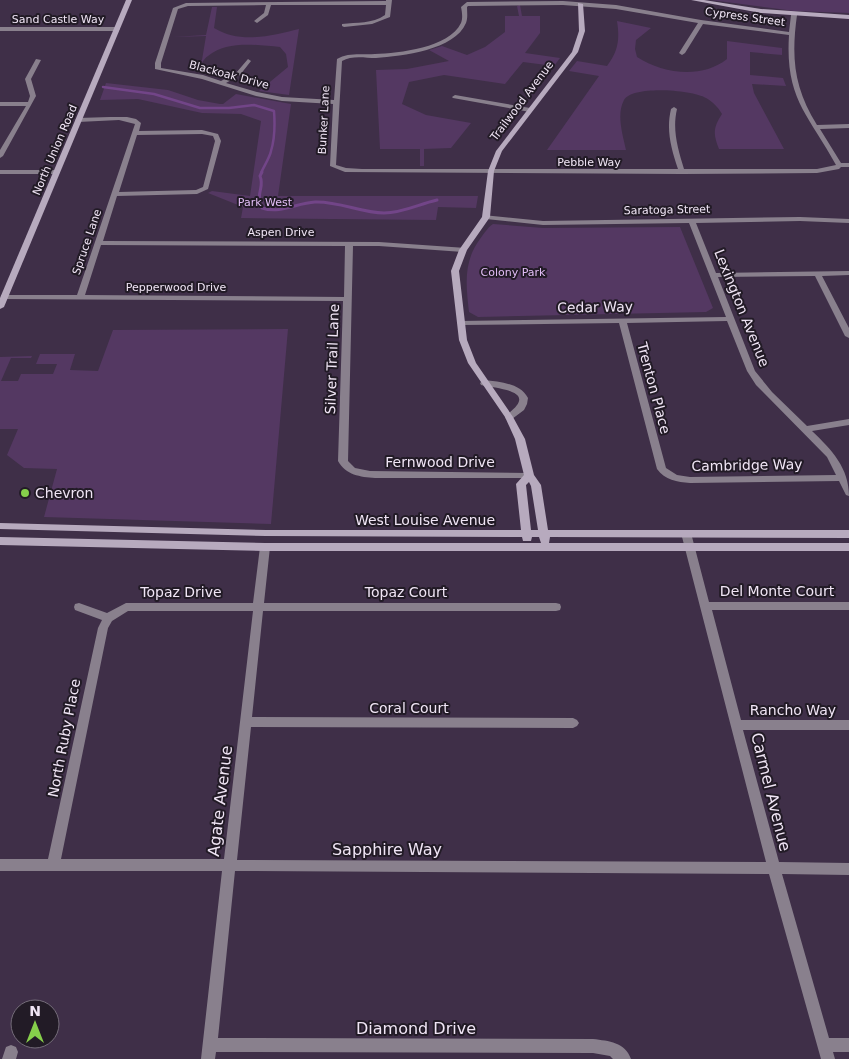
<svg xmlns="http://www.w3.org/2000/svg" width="849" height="1059" viewBox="0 0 849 1059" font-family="'DejaVu Sans',sans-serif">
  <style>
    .green { fill: #543862 }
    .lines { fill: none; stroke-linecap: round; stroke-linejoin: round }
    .stream-far1 { stroke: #724588; stroke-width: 2.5 }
    .stream { stroke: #724588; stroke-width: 3 }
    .street { fill: #89808d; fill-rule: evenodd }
    .secondary { fill: #b7aabe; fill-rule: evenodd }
    .poi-dot { fill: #86cf4b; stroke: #221b26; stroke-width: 2 }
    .labels { text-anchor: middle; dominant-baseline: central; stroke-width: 4; stroke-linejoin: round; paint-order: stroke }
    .far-street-label { font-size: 11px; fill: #f0e5f5; stroke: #221b26 }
    .far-park-label { font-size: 11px; fill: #e3bef7; stroke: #221b26 }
    .street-label { font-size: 14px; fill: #f0e5f5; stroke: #221b26 }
    .poi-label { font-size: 14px; fill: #f0e5f5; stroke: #221b26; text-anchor: start }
    .near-street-label { font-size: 16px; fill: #f0e5f5; stroke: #221b26 }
  </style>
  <rect width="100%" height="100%" fill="#3f2f48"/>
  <g class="green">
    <polygon points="711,0 849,0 849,13 794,11"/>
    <polygon points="520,5 522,16 540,16 540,33 525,53 560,58 554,66 523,62 505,84 444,75 409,82 402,104 426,115 471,123 451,148 424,149 424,166 420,166 420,149 380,149 376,70 407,69 449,61 429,50 442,46 467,55 485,47 505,32 505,16 519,16 517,6"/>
    <path d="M 212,7 L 217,7 L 214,28 C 240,44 271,36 299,29 L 289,95 L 259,91 L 288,67 L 286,54 L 280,47 C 257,45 227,40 208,56 C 203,59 201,66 196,71 L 191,70 L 202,60 L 206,36 L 173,37 L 206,35 Z"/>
    <path d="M 617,21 L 651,28 L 636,40 L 635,49 L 637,57 C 663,74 702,79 727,59 L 727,41 L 782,48 L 782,55 L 750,52 L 750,75 L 783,78 L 786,86 L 752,84 L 754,93 L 784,149 L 719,149 C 713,134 713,128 722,114 C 718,107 713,102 706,98 C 692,90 633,85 624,100 C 616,115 623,135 626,150 L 547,150 L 599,76 L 569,71 L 577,61 L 607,66 C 618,51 620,40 617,21 Z"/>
    <polygon points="106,83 168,90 198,100 220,104 223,104 236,94 291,104 278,196 478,196 476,208 438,207 436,220 241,218 243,207 208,193 212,191 250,196 261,121 241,114 202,113 138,99 100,100"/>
    <path d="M 493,224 L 543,228 L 680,227 L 713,308 L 706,312 L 478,317 L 469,312 C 466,285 463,262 480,239 C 484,234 487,228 493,224 Z"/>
    <polygon points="288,329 271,524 44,517 57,469 24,468 7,455 18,429 0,429 0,357 32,356 31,358 11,358 1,381 18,381 21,374 53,374 57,364 36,364 40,354 75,354 70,370 98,371 113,330"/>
  </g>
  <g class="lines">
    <path class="stream-far1" d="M 103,87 L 154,94 L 200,108 L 229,108 L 254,105 L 274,111 C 275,124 275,138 271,151 C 270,157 264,166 261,173"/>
    <path class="stream" d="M 262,172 L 260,176 C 265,188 255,192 262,208 C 281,214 296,203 315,202 C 339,201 361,213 384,213 C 403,213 419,204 437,200"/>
    <g class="street">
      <path d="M 386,0 L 392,0 L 390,17 L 372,24 L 344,27 L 342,26 L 342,24 C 357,22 372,24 385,15 L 386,5 L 271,5 L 268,15 L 257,23 L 254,21 L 264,13 L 266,5 L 188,6 L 178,9 L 161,63 L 161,68 L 203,75 L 221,81 L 236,73 L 248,59 L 251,61 L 240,75 L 226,83 L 257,92 L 282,97 L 334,100 L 337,59 C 348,52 362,55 375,54 C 399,53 449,48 461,23 C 463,18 462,12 461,7 L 467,2 L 563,1 L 616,5 L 701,20 L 789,32 L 791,15 L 794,13 L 797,15 C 791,58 794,88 817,125 L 849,124 L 849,128 L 820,129 L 841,163 L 849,163 L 849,167 L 841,167 L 839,169 L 817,173 L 682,174 L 345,172 L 330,166 L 333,104 L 282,101 L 256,96 L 202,79 L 155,69 L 155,63 L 173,8 L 186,3 L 386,1 ZM 563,5 L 616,9 L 698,23 L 679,53 L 682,55 L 685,53 L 703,24 L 789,35 C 785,99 808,114 836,165 L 817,169 L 684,169 C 678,149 672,130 677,109 L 674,107 L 671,109 C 666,130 671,148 678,169 L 362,169 L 346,168 L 336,165 L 342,61 C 352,55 365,58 376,58 C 402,56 455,50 466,23 C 468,18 467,12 467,7 L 468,6 Z"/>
      <polygon points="0,27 117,27 120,29 117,31 0,31"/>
      <polygon points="36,59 41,60 31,79 36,96 3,156 0,158 0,150 26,106 0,106 0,102 28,102 30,96 25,79"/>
      <polygon points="455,95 530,108 533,110 530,112 453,98 452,97"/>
      <path d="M 110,117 L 127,117 L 136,119 L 141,123 L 139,131 L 202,130 L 218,134 L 221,141 L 208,189 L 197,194 L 117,196 L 103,241 L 379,242 L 466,248 L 466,252 L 463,252 L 379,246 L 353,246 L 348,461 L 355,468 L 370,471 L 529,473 L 532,474 L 534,476 L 532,478 L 375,478 C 360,477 346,475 338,461 L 343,301 L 1,299 L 1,295 L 77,295 L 135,124 L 119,120 L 78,122 L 75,120 L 78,118 ZM 202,134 L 213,136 L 215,141 L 203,187 L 196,190 L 119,192 L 137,135 ZM 101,245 L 345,246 L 344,297 L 85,295 Z"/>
      <polygon points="0,170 57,170 60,172 57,174 0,174"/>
      <path d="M 483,215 L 543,221 L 800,217 L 849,219 L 849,223 L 800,221 L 696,223 L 716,273 L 849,271 L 849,275 L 822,276 L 849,328 L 849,338 L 845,336 L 815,276 L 718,277 L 755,371 L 772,392 L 807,426 L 849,419 L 849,425 L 812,431 C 832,450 849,468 849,496 L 846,495 L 839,481 L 690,483 C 677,482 665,480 657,469 L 619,323 L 461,325 L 457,323 L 461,321 L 726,317 L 689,223 L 543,225 L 486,219 L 483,219 ZM 727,321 L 747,371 L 756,385 L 827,457 L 836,475 L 690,477 L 677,475 L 666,468 L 627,323 Z"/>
      <path d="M 484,380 C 500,382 520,383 528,398 L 527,404 L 524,410 L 512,419 L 506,419 L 505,417 L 506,415 C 540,391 500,389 481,385 L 480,383 Z"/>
      <path d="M 686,530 L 691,533 L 709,602 L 849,602 L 849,610 L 712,610 L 741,720 L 849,720 L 849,730 L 743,730 L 779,862 L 849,863 L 849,875 L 782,874 L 829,1038 L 849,1038 L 849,1052 L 833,1052 L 835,1059 L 821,1059 L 769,874 L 235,871 L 218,1038 L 593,1039 C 609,1041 625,1042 631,1059 L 613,1059 L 610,1056 L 593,1053 L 216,1052 L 215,1059 L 201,1059 L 222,871 L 0,871 L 0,859 L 48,859 L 98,628 L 102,620 L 75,610 L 74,607 L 75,604 L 79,603 L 107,613 L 126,603 L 253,603 L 260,547 L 265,543 L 270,547 L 264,603 L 556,603 L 560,604 L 561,607 L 560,610 L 556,611 L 263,611 L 252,717 L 573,718 L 577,720 L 579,723 L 577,726 L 573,728 L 251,727 L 237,860 L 766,862 L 681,533 ZM 128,611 L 253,611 L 224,859 L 61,859 L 108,628 L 112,621 Z"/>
      <polygon points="11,1045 16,1047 18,1052 16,1059 2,1059 6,1047"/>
    </g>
    <g class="secondary">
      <polygon points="126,0 132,0 4,307 0,309 0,298"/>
      <polygon points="691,0 704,0 761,9 849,15 849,19 761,13"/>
      <path d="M 578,3 L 583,4 L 585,31 L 578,52 L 502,151 L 494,171 L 490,217 L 467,250 L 459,271 L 467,340 L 476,363 L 513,417 L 525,439 L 534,475 L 541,485 L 548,530 L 849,530 L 849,538 L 550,537 L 549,543 L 545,543 L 849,543 L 849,551 L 265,551 L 0,545 L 0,537 L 265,543 L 545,543 L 541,543 L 539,537 L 532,537 L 531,541 L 523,541 L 522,537 L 266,536 L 0,529 L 0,523 L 266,530 L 521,530 L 516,484 L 524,475 L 515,439 L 505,417 L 468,363 L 459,340 L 451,271 L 459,250 L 482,217 L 488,171 L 496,151 L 572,52 L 579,31 ZM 529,482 L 531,486 L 538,530 L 531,530 L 526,485 Z"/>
    </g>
  </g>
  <circle class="poi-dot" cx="25" cy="493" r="5"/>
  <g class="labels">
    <g class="far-street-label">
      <text transform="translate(745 17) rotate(8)">Cypress Street</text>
      <text x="58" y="19">Sand Castle Way</text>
      <text transform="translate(229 75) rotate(15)">Blackoak Drive</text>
      <text transform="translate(522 101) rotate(-53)">Trailwood Avenue</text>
      <text transform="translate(324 120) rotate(-87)">Bunker Lane</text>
      <text transform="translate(55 150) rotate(-67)">North Union Road</text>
      <text x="589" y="162">Pebble Way</text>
      <text transform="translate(667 210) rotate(-1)">Saratoga Street</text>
      <text x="281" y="232">Aspen Drive</text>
      <text transform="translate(87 242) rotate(-71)">Spruce Lane</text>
      <text x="176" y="287">Pepperwood Drive</text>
    </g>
    <g class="far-park-label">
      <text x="265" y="202">Park West</text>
      <text x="513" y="272">Colony Park</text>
    </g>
    <g class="street-label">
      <text transform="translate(595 307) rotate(-1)">Cedar Way</text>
      <text transform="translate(742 308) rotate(68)">Lexington Avenue</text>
      <text transform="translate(332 359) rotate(-88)">Silver Trail Lane</text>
      <text transform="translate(654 388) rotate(75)">Trenton Place</text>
      <text x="440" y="462">Fernwood Drive</text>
      <text transform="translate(747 465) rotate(-1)">Cambridge Way</text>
      <text x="425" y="520">West Louise Avenue</text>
      <text x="777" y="591">Del Monte Court</text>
      <text x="181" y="592">Topaz Drive</text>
      <text x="406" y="592">Topaz Court</text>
      <text x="409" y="708">Coral Court</text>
      <text x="793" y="710">Rancho Way</text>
      <text transform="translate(64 738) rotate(-79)">North Ruby Place</text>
    </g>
    <g class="poi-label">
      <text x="35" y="493">Chevron</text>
    </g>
    <g class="near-street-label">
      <text transform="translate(771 792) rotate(76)">Carmel Avenue</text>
      <text transform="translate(220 801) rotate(-83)">Agate Avenue</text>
      <text x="387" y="849">Sapphire Way</text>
      <text x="416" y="1028">Diamond Drive</text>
    </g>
  </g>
  <g transform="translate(35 1024)"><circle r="24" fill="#221b26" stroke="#746c79"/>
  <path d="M0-4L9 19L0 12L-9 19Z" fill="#86cf4b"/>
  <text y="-8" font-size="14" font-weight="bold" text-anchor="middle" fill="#f0e5f5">N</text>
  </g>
</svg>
